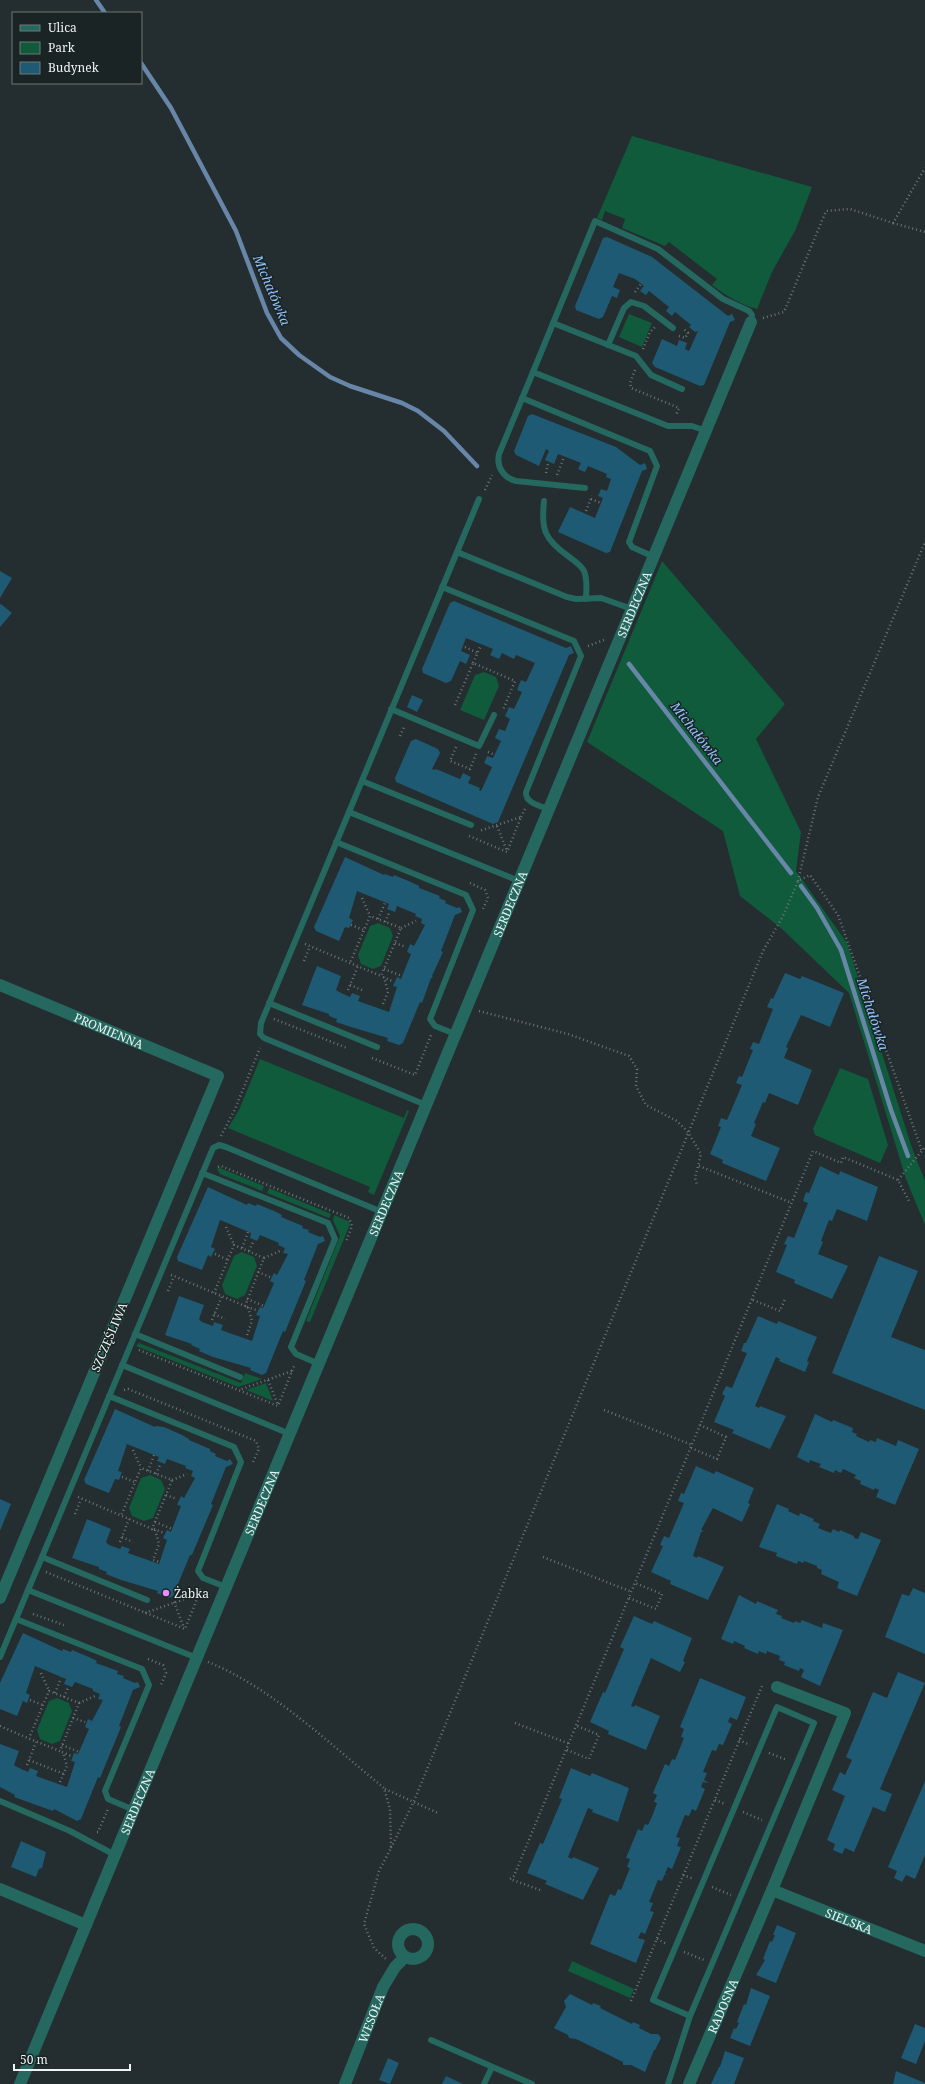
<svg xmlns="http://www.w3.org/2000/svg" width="925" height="2084" viewBox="0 0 925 2084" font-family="'Noto Serif',serif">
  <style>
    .green { fill: #0f5b3c }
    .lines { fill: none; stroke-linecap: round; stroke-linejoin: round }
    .stream { stroke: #6786a8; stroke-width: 4.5 }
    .building { fill: #1e5a73 }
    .path { stroke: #6c7476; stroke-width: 2.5; stroke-dasharray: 1 3; stroke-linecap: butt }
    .lane { stroke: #25685f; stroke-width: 6 }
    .street { stroke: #25685f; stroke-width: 12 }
    .poi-dot { fill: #ed8cfa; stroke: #1a2425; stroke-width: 1.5 }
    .labels { text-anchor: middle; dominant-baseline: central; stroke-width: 3; stroke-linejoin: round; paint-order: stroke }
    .street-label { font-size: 12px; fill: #edf4f4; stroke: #1a2425 }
    .poi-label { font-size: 12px; fill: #edf4f4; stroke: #1a2425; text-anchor: start }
    .water-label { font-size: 13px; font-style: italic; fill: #92c3fd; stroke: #1a2425 }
  </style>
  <rect width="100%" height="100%" fill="#242d2f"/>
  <g class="green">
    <path d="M 632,136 L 812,187 L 796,229 L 772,272 L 757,309 C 741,305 725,295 712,285 L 717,279 L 669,242 L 665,246 L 622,228 L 625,219 L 605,211 L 602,220 L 597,218 Z"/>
    <polygon points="629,314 652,323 642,347 619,337"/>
    <polygon points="662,561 785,704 756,739 801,832 796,871 847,943 912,1148 925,1181 925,1225 906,1179 849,993 782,929 740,896 723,831 587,742"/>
    <polygon points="484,672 496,677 499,686 484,720 460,710 475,675"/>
    <polygon points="378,923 390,928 393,936 381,966 373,969 361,964 358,955 370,926"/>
    <polygon points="260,1059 404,1118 407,1110 409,1111 374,1195 368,1192 370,1187 228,1128 239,1110"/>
    <polygon points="840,1068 868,1079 888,1145 880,1163 815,1135 813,1129"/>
    <polygon points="220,1168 264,1186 262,1191 220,1174 217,1169"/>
    <polygon points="269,1188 331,1214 329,1218 267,1193"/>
    <polygon points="334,1215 348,1221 350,1224 310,1322 306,1321 340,1236 333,1220"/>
    <polygon points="242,1252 254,1257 257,1266 245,1295 237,1299 225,1294 222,1285 234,1256"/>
    <polygon points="139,1343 241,1383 245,1373 262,1379 238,1387 136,1346"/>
    <polygon points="266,1383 273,1401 246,1390"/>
    <polygon points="150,1475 161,1480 165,1489 153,1518 144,1521 132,1516 129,1508 141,1478"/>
    <polygon points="57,1698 69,1703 72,1711 60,1741 52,1744 40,1739 37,1730 49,1701"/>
    <polygon points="572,1961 634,1989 630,1998 568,1971"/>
  </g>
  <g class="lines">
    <g class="stream">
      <polyline points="96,0 105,13"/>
      <polyline points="141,63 171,108 236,231 267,313 281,338 299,355 330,377 350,386 402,403 418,411 444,431 477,466"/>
      <polyline points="629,664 791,873"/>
      <polyline points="801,886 817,908 841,950 891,1110 908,1156"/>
    </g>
  </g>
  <g class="building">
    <polygon points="607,237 652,257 728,316 732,314 735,320 730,322 704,385 700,386 655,367 652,363 662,339 677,346 679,340 687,343 685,349 689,351 698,331 695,332 689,327 691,325 675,312 672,316 666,311 669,307 649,291 646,295 640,291 644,286 635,279 619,273 613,287 620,290 617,298 612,296 603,317 599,319 576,310 575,306 603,238"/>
    <polygon points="532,414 616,447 640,465 645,463 647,469 642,471 610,552 606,553 558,532 570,507 595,518 603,498 598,496 601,489 607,491 611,479 606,477 607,474 588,466 585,472 578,469 581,463 558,454 554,464 545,460 549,451 546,449 539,466 516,455 514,451 528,416"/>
    <polygon points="0,571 12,578 0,598"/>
    <polygon points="454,601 566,648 571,646 574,653 569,655 498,822 493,824 396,782 395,778 411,741 416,739 438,749 440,753 432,769 435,770 436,769 460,779 463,773 471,777 468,783 480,788 479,790 481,791 492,767 484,763 487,756 493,758 501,741 495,738 499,729 505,731 510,719 505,716 509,707 514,709 522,692 517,690 521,680 526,682 535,663 516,655 514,659 502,653 499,659 490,655 493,649 466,638 461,651 470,655 466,664 460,661 451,681 446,683 423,673 422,669 450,603"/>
    <polygon points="1,604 12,613 0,627 0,605"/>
    <polygon points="412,695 423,700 417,712 407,707"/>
    <polygon points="345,857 384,875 385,874 393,877 394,875 411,882 419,886 419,888 440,896 439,898 446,901 445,903 457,908 460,907 462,912 455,915 441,951 443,952 432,976 433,978 431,978 422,1003 420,1002 403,1043 399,1045 387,1041 388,1038 351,1027 336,1022 337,1019 329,1016 329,1014 302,1005 317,966 341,976 336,990 339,992 350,997 352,993 360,996 358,1001 389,1012 397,987 393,986 397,977 401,979 411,954 407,952 410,944 414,946 425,925 421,923 422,919 415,916 416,914 397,906 395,912 387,909 389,904 357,891 349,918 353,920 349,928 345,927 339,941 316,931 314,927"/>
    <polygon points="785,973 800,979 802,976 844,993 830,1027 801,1015 786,1047 788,1048 784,1058 812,1070 798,1105 769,1093 765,1103 763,1102 754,1123 756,1124 751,1136 780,1148 766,1181 722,1163 723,1160 710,1154 721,1127 718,1126 721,1118 727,1120 742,1085 736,1083 739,1076 742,1077 753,1050 750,1049 753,1042 759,1044 773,1009 767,1007 771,998 773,999"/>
    <polygon points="820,1166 839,1175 840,1171 878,1187 867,1221 837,1209 832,1221 829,1220 821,1241 823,1242 818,1254 848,1266 832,1299 794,1283 795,1280 776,1272 787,1245 784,1244 788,1236 794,1238 808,1203 803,1201 806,1192 809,1193"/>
    <polygon points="208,1187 247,1205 248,1203 256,1206 257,1204 274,1211 282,1215 281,1217 303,1226 302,1228 309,1230 308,1232 320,1237 323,1236 325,1241 318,1244 304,1280 306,1281 285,1332 283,1331 266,1373 262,1375 250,1370 251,1368 213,1357 199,1351 200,1349 191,1345 192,1344 165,1335 179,1296 204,1305 199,1319 202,1322 213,1326 214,1322 223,1325 221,1330 252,1341 260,1316 256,1315 260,1307 263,1308 265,1304 274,1283 270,1281 274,1273 277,1275 288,1254 283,1253 285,1248 278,1245 279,1243 260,1235 257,1241 250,1238 251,1233 220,1220 211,1247 215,1249 211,1257 208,1255 202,1270 178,1261 177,1257"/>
    <polygon points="879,1256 918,1271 891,1337 925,1350 925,1410 832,1373"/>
    <polygon points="758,1316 777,1324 778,1321 817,1337 807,1361 809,1362 805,1372 779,1361 780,1359 776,1357 755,1406 759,1408 760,1406 786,1416 770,1449 732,1433 734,1430 714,1422 725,1396 722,1394 726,1386 732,1388 747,1353 741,1351 744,1343 746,1343"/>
    <polygon points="115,1409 155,1427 156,1426 164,1427 182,1435 189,1439 189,1440 210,1449 210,1451 216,1454 215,1456 227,1461 230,1459 233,1464 226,1467 211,1504 213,1505 192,1555 190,1555 173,1596 169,1598 157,1593 158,1591 121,1580 106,1574 107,1572 99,1569 99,1567 72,1558 87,1519 111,1529 106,1542 109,1545 120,1549 122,1546 130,1549 128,1553 159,1564 167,1540 163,1538 167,1530 171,1532 181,1506 177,1505 181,1496 184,1498 195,1478 191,1476 193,1471 185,1468 186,1466 167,1459 165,1464 157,1461 159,1457 127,1444 118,1471 122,1472 119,1480 115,1479 109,1493 86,1484 84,1480"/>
    <polygon points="815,1414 832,1422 833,1420 853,1428 852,1432 857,1434 856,1436 869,1442 870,1440 876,1442 877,1438 896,1446 898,1440 919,1449 895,1505 876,1497 879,1490 875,1488 874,1490 860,1484 861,1481 854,1478 856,1475 843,1469 841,1473 835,1470 834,1473 819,1467 821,1464 810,1460 809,1463 797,1457"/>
    <polygon points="696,1466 714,1474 716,1471 754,1488 748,1503 750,1504 742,1522 713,1508 701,1530 704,1531 701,1532 693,1556 697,1558 698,1556 724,1567 708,1600 670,1584 671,1581 651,1572 663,1546 660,1545 664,1536 669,1538 684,1503 678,1501 681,1493 684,1494"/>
    <polygon points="0,1499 11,1504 0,1531"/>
    <polygon points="777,1504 789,1509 788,1511 799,1516 800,1513 814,1519 813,1521 820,1524 818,1528 831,1533 833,1529 839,1532 840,1530 854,1536 854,1538 858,1539 861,1532 881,1540 857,1596 837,1588 839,1582 821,1574 822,1570 817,1568 817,1566 804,1561 803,1563 798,1561 797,1564 776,1556 777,1553 759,1547"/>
    <polygon points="913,1588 925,1593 925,1654 885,1637 902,1594 909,1596"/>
    <polygon points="739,1595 756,1604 757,1601 778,1610 776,1614 782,1616 781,1618 794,1623 795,1621 800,1623 802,1620 822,1628 823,1623 843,1630 820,1686 801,1677 804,1670 800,1668 799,1671 784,1665 785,1662 779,1660 780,1656 767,1651 766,1654 759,1651 758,1654 744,1648 745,1646 734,1641 733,1644 721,1639"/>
    <polygon points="634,1616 652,1624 654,1621 692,1638 683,1661 685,1662 680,1672 651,1658 631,1706 634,1707 635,1705 660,1716 646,1750 608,1734 609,1731 590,1722 603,1692 605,1693 624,1649 620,1647"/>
    <polygon points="23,1633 62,1651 63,1649 71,1652 72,1650 89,1657 97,1661 96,1663 118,1671 117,1674 124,1676 123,1678 135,1683 138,1682 140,1687 133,1690 119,1726 121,1727 100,1778 98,1777 81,1819 77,1821 54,1809 53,1811 14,1797 15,1795 0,1787 0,1744 19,1751 14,1765 17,1767 28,1772 30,1768 38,1771 36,1776 67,1787 75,1762 71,1761 74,1753 78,1754 89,1729 85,1727 88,1719 92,1721 103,1700 98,1699 100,1694 93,1691 93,1689 75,1682 72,1687 64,1684 66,1679 35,1666 26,1693 30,1695 27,1703 23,1701 17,1716 0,1709 0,1683"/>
    <polygon points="898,1672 925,1683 880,1789 892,1794 885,1812 873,1807 854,1852 845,1848 842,1854 833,1850 835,1844 827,1840 845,1796 832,1790 840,1772 845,1775 852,1760 846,1757 873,1692 887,1698"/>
    <polygon points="700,1678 746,1697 737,1720 730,1717 728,1722 732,1724 723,1745 719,1744 716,1751 712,1750 703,1772 707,1773 704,1780 709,1783 703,1782 701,1787 705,1789 696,1811 692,1809 689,1816 685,1815 676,1837 680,1838 677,1846 681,1847 672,1869 668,1867 665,1873 669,1876 665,1874 662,1881 658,1880 649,1902 653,1903 650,1911 654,1912 645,1934 641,1932 638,1938 645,1940 636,1963 590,1944 610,1894 615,1896 618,1889 621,1890 630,1868 627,1867 630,1859 626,1858 638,1829 642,1831 645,1824 648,1825 653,1814 657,1803 654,1802 657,1795 653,1793 665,1764 669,1766 672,1759 675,1760 684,1738 681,1737 684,1729 680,1727"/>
    <polygon points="571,1768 590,1776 592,1773 629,1788 618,1822 592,1812 593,1810 588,1808 568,1857 572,1859 573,1857 599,1868 583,1900 545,1884 547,1881 527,1873 540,1843 543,1844 562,1799 559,1798"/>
    <polygon points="925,1781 925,1855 915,1879 906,1875 902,1882 894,1878 897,1871 888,1867"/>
    <polygon points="21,1841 46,1852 42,1868 39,1869 36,1877 11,1867"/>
    <polygon points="777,1925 796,1933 776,1983 756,1975 765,1960 763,1959 770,1941 772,1942 775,1935 773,1935"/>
    <polygon points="751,1988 770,1996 750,2046 730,2038 734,2028 736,2029 739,2023 737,2022 744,2004 746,2005"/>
    <polygon points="570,1994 592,2005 593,2003 601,2006 600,2008 632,2024 633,2022 640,2025 639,2028 651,2034 658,2034 661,2038 655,2050 654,2050 645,2072 631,2065 623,2065 623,2062 576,2039 569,2038 568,2035 554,2028 566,2007 564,2001"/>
    <polygon points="915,2024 925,2028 925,2041 916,2064 901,2058"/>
    <polygon points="725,2051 744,2058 734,2084 711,2084 719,2067 720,2067"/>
    <polygon points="388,2058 399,2063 390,2084 379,2080"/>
    <polygon points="896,2071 925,2083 925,2084 893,2084"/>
    <polygon points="446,2076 463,2084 442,2084"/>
  </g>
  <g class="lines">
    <g class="path">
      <polyline points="893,223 925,232"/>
      <polyline points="635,292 641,284"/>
      <polyline points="763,318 784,312 826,211 850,209 893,223 925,168"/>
      <polyline points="679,336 685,338 688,333 683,328"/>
      <polyline points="643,349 650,332 655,327"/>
      <polyline points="635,370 630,383 631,388 679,408 676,415"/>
      <polyline points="546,473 548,464"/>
      <polyline points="557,475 564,457"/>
      <polyline points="485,490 492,475"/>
      <polyline points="591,499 601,503"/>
      <polyline points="586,511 592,496"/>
      <polyline points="588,646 604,640"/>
      <polyline points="465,647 478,653"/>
      <polyline points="473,663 481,645"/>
      <polyline points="455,705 473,663 515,681 503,710"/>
      <polyline points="400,736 405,725"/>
      <polyline points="456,747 450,761 470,769 476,754"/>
      <polyline points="488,752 495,755"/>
      <polyline points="521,817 525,809"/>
      <polyline points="497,826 507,851"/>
      <polyline points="469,836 507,852 521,817 479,831"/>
      <polyline points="798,881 818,797 925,542"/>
      <polyline points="470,883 485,890 488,898 483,909"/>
      <polyline points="362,898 370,916"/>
      <polyline points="378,919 385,903"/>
      <polyline points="385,922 389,913"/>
      <polyline points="351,925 364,930"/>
      <polyline points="401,928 416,921"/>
      <polyline points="395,943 406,947"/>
      <polyline points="305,944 381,976 401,928 370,916 350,963"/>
      <polyline points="304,961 310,946"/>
      <polyline points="384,969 402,976"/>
      <polyline points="383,977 392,981"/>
      <polyline points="350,985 362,990"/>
      <polyline points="348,990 358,966"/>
      <polyline points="383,1004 388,992 384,977"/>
      <polyline points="479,1011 568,1034 629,1056 637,1069 636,1086 646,1105 677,1121 688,1132 701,1154 695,1178 697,1185"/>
      <polyline points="274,1019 347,1048"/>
      <polyline points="372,1058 415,1075 431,1035"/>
      <polyline points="221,1136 235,1109 260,1048"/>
      <polyline points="699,1166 792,1203"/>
      <polyline points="218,1167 221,1166 349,1218 352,1226 346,1242"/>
      <polyline points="898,1180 925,1147"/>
      <polyline points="226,1227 234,1245"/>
      <polyline points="242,1248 248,1232"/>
      <polyline points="249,1251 253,1242"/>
      <polyline points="215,1254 228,1260"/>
      <polyline points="264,1258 280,1251"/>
      <polyline points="258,1272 270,1277"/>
      <polyline points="171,1275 174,1276 245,1306 264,1258 234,1245 214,1293"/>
      <polyline points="168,1291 174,1276"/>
      <polyline points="247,1299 264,1306"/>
      <polyline points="753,1300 780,1311 785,1299"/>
      <polyline points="247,1307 256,1310"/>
      <polyline points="214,1314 225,1319"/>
      <polyline points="212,1320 222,1296"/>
      <polyline points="247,1335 252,1321 248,1307"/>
      <polyline points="139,1350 278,1406 292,1371 239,1390"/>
      <polyline points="292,1371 295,1364"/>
      <polyline points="268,1380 278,1405"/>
      <polyline points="124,1390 128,1389 256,1441 259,1449 252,1464"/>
      <polyline points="604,1410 692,1445"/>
      <polyline points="691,1448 717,1459 726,1437 700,1425"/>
      <polyline points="133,1450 141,1468"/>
      <polyline points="148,1471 154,1455"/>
      <polyline points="156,1474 160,1465"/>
      <polyline points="122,1477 135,1482"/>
      <polyline points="172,1480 187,1474"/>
      <polyline points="166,1495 177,1499"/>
      <polyline points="78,1497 152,1529 172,1480 141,1468 121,1516"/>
      <polyline points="75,1514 81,1499"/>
      <polyline points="155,1522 172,1529"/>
      <polyline points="154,1529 164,1533"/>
      <polyline points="155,1530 159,1544 153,1560 160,1562"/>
      <polyline points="122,1537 133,1542"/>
      <polyline points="120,1542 129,1519"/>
      <polyline points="543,1557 632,1592"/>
      <polyline points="46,1572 185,1629 199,1594 145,1613"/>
      <polyline points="199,1594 201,1587"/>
      <polyline points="629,1598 656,1609 662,1594 635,1583"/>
      <polyline points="174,1602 184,1628"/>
      <polyline points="33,1614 64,1625"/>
      <polyline points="148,1659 163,1665 166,1673 160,1687"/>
      <path d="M 208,1662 C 271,1687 331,1745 384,1788 L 390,1809 L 391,1848 L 379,1871 L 364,1924 L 374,1948 L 386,1959"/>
      <polyline points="41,1673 49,1691"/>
      <polyline points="55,1693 61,1678"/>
      <polyline points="64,1697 68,1688"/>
      <polyline points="30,1700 43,1705"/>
      <polyline points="79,1703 95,1696"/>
      <polyline points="73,1718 85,1722"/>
      <polyline points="515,1723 570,1744"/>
      <path d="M 0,1726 C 20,1735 40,1743 60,1751 L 79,1703 L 49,1691 L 29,1738"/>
      <polyline points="739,1740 750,1745"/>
      <polyline points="62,1745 79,1752"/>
      <polyline points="567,1750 589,1759 599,1735 577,1726"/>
      <polyline points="62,1752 71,1756"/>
      <polyline points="769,1753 787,1760"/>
      <polyline points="29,1760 64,1774"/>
      <polyline points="27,1765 36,1742"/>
      <polyline points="60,1782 67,1766 63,1752"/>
      <polyline points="385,1789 438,1813"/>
      <polyline points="715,1800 725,1804"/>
      <polyline points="743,1812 762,1820"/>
      <polyline points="97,1832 98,1832 108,1809"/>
      <polyline points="391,1848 414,1801 763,951 783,916 798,881 810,875 838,915 922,1151"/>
      <polyline points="683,1875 694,1879"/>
      <polyline points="712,1887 731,1895"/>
      <polyline points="540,1890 510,1879 514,1876 813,1151 841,1163 843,1157 898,1180 910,1203"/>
      <polyline points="657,1939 667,1944"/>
      <polyline points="684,1952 704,1960"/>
      <polyline points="631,2001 762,1686"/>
    </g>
    <g class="lane">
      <polyline points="553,323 636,356 651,375 682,389"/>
      <polyline points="608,345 624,308 631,302 644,306 673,328"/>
      <polyline points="533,372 595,221 658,249 723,299 749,311 752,315 751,322"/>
      <polyline points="522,398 650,451 657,466 629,542 632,547 654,557"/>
      <path d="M 585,488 L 516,481 C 504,478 496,467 499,454 L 533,372 L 668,426 L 692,426 L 706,431"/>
      <path d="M 544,501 C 541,529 544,539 568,556 C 574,561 580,564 584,571 C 588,580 586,590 586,599"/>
      <polyline points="457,552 479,499"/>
      <path d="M 442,587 L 574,641 L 581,656 L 526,792 C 525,803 540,806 549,809"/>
      <polyline points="391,709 479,746 494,715"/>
      <polyline points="362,781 471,825"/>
      <polyline points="349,812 261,1023 260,1034 264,1038 426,1105"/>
      <polyline points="336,842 466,895 473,910 430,1019 435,1026 455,1034"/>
      <polyline points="519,881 349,812 457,552 567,597 576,599 601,598 632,609"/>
      <polyline points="269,1003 377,1047"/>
      <polyline points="202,1173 328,1223 335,1239 291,1347 296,1354 319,1364"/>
      <polyline points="135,1334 240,1377"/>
      <polyline points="122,1365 290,1434"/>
      <polyline points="109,1396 234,1447 241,1462 198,1571 203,1578 226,1587"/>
      <polyline points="42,1557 147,1600"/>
      <polyline points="16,1619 142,1669 149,1685 105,1791 108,1799 134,1810"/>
      <polyline points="0,1657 28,1590"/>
      <polyline points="197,1658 28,1590 42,1557 213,1148 219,1145 226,1147 382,1212"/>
      <polyline points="0,1801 70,1831 115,1855"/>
      <polyline points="431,2040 532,2084"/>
      <polyline points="484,2084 492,2067"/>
      <polyline points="668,2084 690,2016 814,1723 777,1707 653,2000 690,2016"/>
    </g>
    <g class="street">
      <path id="s1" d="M 0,985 L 218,1076 L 0,1598"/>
      <polyline points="0,1889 86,1925"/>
      <path id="s2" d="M 772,1890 L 925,1951"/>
      <circle cx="413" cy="1944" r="15"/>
      <path id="s3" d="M 20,2084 L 751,322"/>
      <path id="s4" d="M 345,2084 L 383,1987 L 395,1967 L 405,1957"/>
      <path id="s5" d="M 689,2084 L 772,1890 L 845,1713 L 777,1687"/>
    </g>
  </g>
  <circle class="poi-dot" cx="166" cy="1593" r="4"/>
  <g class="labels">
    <g class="street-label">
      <text stroke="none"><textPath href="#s3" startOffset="1602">SERDECZNA</textPath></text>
      <text stroke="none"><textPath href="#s3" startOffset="1278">SERDECZNA</textPath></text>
      <text stroke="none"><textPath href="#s1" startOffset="118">PROMIENNA</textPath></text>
      <text stroke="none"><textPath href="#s3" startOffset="954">SERDECZNA</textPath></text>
      <text transform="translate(109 1337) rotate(-67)">SZCZĘŚLIWA</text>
      <text stroke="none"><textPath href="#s3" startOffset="630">SERDECZNA</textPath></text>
      <text stroke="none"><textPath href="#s3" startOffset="306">SERDECZNA</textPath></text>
      <text stroke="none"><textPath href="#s2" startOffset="83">SIELSKA</textPath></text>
      <text stroke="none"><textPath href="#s5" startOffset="85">RADOSNA</textPath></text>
      <text stroke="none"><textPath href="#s4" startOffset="71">WESOŁA</textPath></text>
    </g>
    <g class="poi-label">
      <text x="174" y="1593">Żabka</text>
    </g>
    <g class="water-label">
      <text transform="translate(272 290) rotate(67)">Michałówka</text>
      <text transform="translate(697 733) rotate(52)">Michałówka</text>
      <text transform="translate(873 1014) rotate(72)">Michałówka</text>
    </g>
  </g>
  <rect x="12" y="12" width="130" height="72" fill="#1a2425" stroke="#6e7778"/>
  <rect x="20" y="25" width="20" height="6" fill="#25685f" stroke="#6e7778"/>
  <text x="48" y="32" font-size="12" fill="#edf4f4">Ulica</text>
  <rect x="20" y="42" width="20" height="12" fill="#0f5b3c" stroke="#6e7778"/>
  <text x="48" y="52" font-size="12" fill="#edf4f4">Park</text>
  <rect x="20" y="62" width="20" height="12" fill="#1e5a73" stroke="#6e7778"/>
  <text x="48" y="72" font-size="12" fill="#edf4f4">Budynek</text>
  <path d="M14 2064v6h116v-6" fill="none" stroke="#edf4f4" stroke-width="2"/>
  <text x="20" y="2064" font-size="12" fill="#edf4f4" stroke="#1a2425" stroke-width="3" paint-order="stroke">50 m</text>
</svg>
